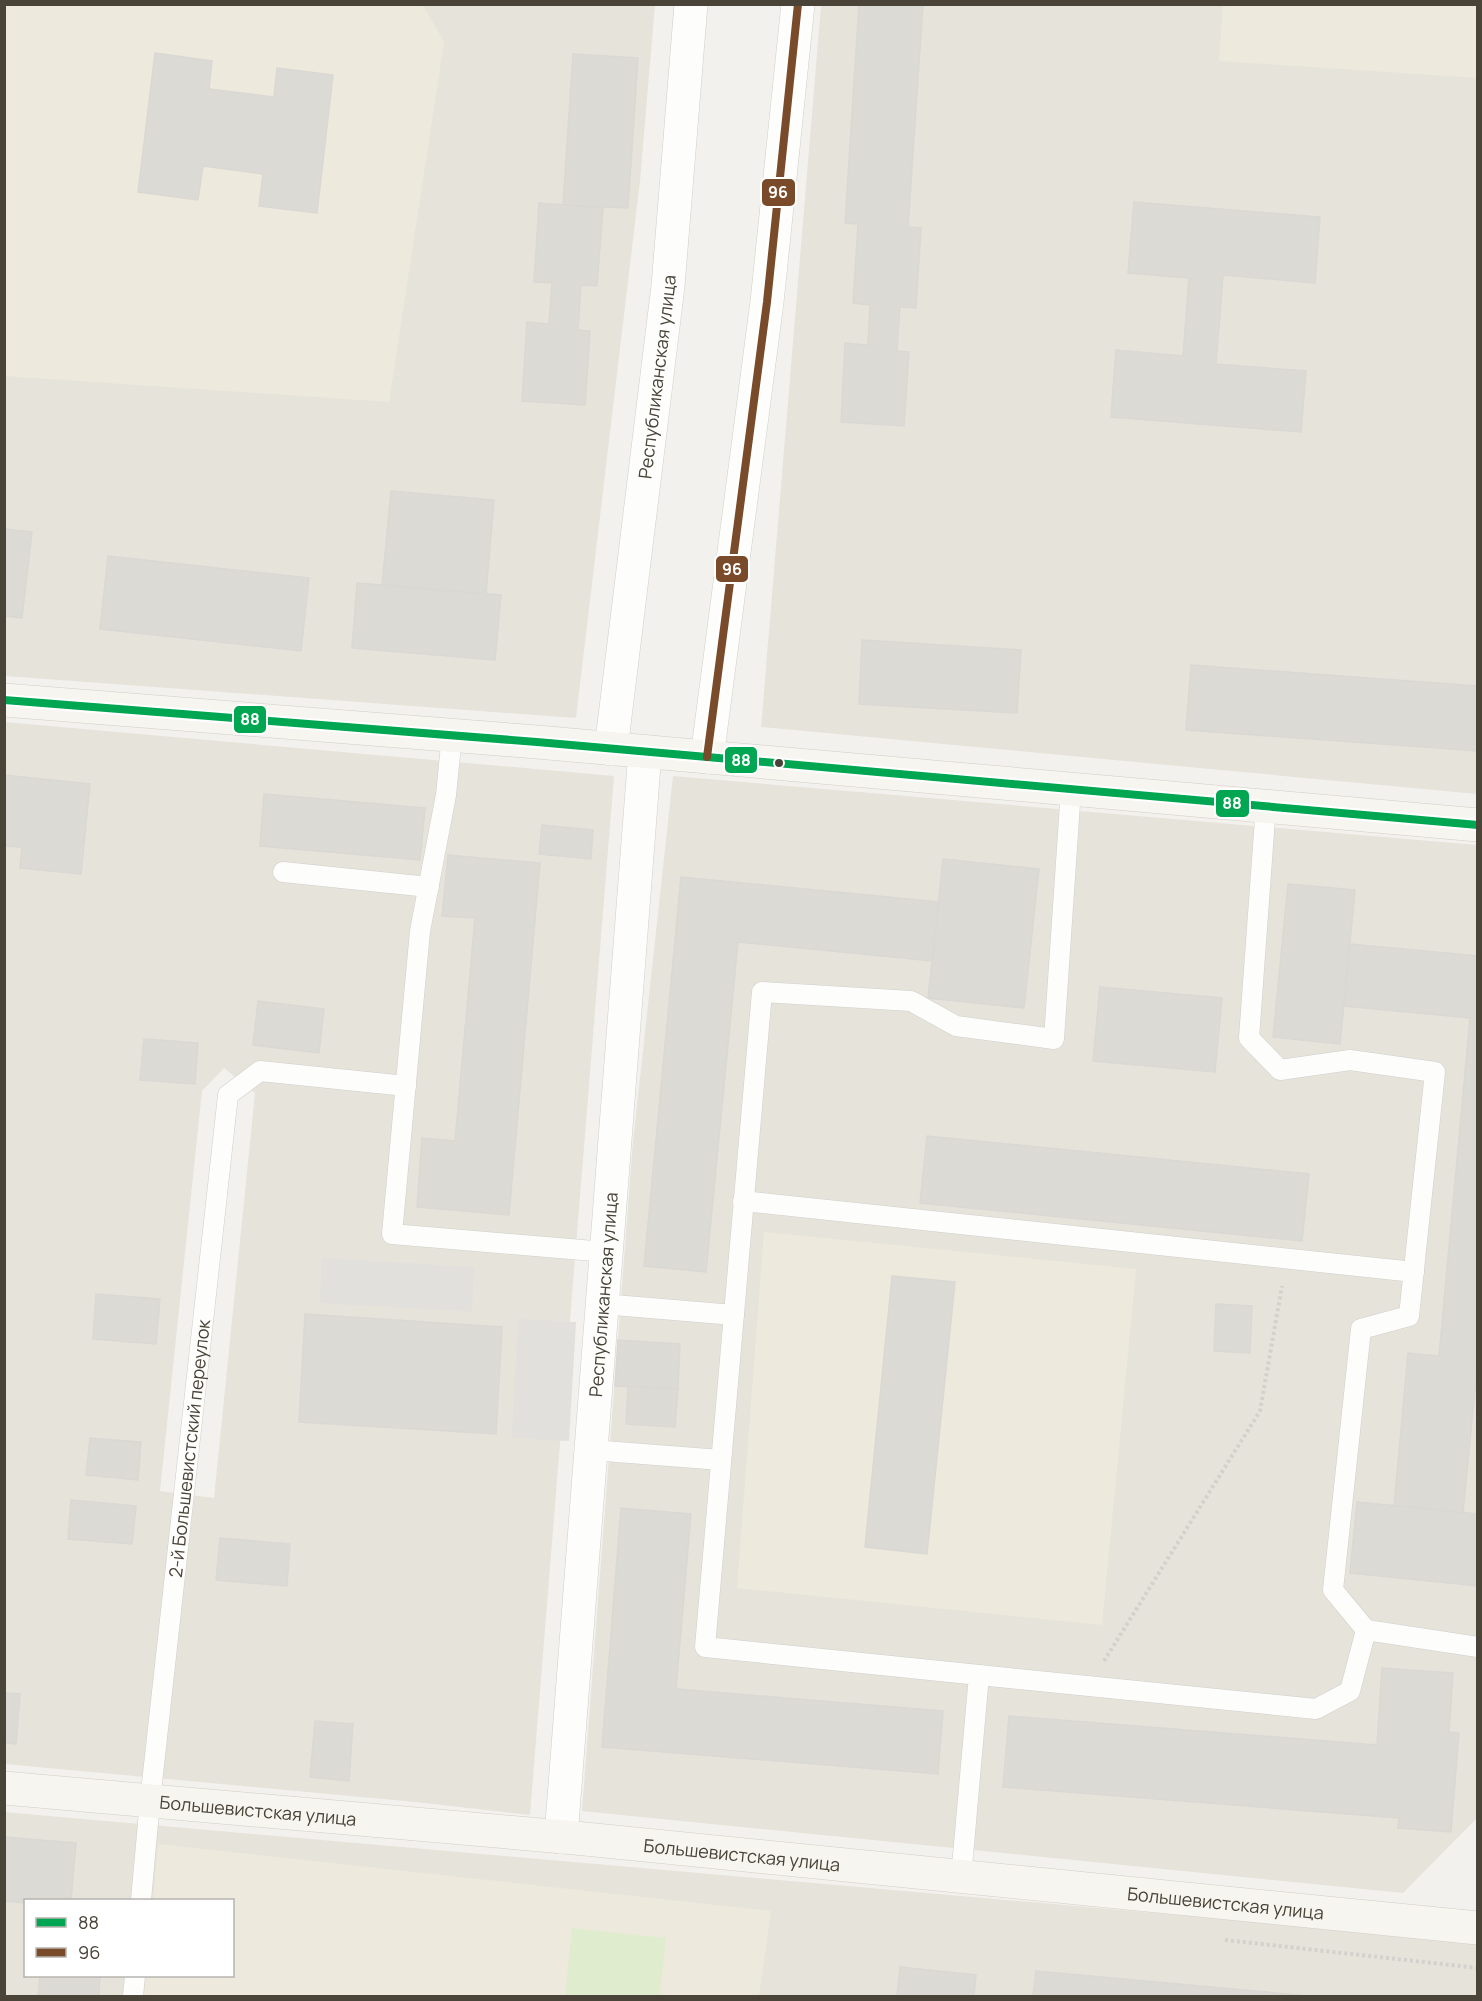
<svg xmlns="http://www.w3.org/2000/svg" width="1482" height="2001" viewBox="0 0 1482 2001" font-family="Manrope,sans-serif">
  <style>
    .residential { fill: #e6e3da; fill-rule: evenodd }
    .education { fill: #ede9dd }
    .green { fill: #dfedce }
    .parking { fill: #e2e0dc }
    .building { fill: #dcdad5; stroke: #dad8d3; stroke-width: 1.5 }
    .lines { fill: none; stroke-linecap: round; stroke-linejoin: round }
    .lane-casing { stroke: #d0cfcb; stroke-width: 21 }
    .street-casing { stroke: #d0cfcb; stroke-width: 34 }
    .secondary-casing { stroke: #d1cec4; stroke-width: 34 }
    .path { stroke: #d2d1cb; stroke-width: 4; stroke-dasharray: 3 3; stroke-linecap: butt }
    .lane { stroke: #fdfdfc; stroke-width: 20 }
    .street { stroke: #fdfdfc; stroke-width: 33 }
    .secondary { stroke: #f7f5f0; stroke-width: 33 }
    .bus-1-casing { stroke: #fff; stroke-width: 12 }
    .bus-2-casing { stroke: #fff; stroke-width: 12 }
    .bus-1 { stroke: #00a651; stroke-width: 8 }
    .bus-2 { stroke: #7a4b2a; stroke-width: 8 }
    .bus-dot { fill: #494338; stroke: #fff; stroke-width: 2 }
    .labels { text-anchor: middle; dominant-baseline: central; stroke-width: 5; stroke-linejoin: round; paint-order: stroke }
    .street-label { font-size: 18px; fill: #494338; stroke: #fff }
    .line-badge { stroke: #fff; stroke-width: 2 }
    .badge-label { font-size: 16px; text-anchor: middle; font-weight: bold; fill: #fff }
  </style>
  <rect width="100%" height="100%" fill="#f2f1ed"/>
  <g class="residential">
    <polygon points="4,5 655,5 640,181 576,718 5,676"/>
    <polygon points="821,5 1477,5 1477,794 761,727"/>
    <path d="M 4,722 L 614,776 L 530,1815 L 415,1802 L 5,1764 ZM 224,1068 L 255,1093 L 214,1498 L 160,1491 L 202,1091 Z"/>
    <polygon points="673,776 1477,845 1477,1818 1403,1893 582,1811 633,1142"/>
    <path d="M 4,1812 L 1416,1936 L 1477,1944 L 1477,1996 L 5,1996 ZM 26,1900 L 232,1900 L 232,1976 L 26,1976 Z"/>
  </g>
  <g class="education">
    <polygon points="4,5 423,5 444,42 389,402 5,376"/>
    <polygon points="1223,5 1477,5 1477,78 1219,61"/>
    <polygon points="764,1232 1136,1269 1102,1625 737,1588"/>
    <polygon points="158,1844 771,1911 759,1996 144,1996 146,1976 232,1976 232,1900 153,1900"/>
  </g>
  <polygon class="green" points="572,1928 666,1938 660,1996 565,1996"/>
  <g class="parking">
    <polygon points="322,1258 474,1267 472,1312 320,1303"/>
    <polygon points="518,1319 576,1322 569,1441 512,1438"/>
  </g>
  <g class="building">
    <polygon points="859,4 923,4 908,227 921,228 916,308 900,307 897,351 909,352 904,426 841,422 845,343 868,345 870,305 853,303 858,224 845,223"/>
    <polygon points="155,53 212,61 209,89 274,97 277,68 333,75 317,213 259,206 263,174 203,166 198,200 138,192"/>
    <polygon points="573,54 638,58 628,208 563,205"/>
    <polygon points="1134,202 1320,217 1315,283 1223,275 1216,364 1306,371 1301,432 1111,417 1116,350 1183,356 1189,278 1128,273"/>
    <polygon points="539,203 603,208 597,286 581,285 578,330 590,331 585,405 522,401 527,322 549,324 552,283 534,282"/>
    <polygon points="391,491 494,500 486,594 382,585"/>
    <polygon points="4,529 32,532 22,618 4,616"/>
    <polygon points="108,556 309,578 301,651 100,629"/>
    <polygon points="357,583 501,595 495,660 352,648"/>
    <polygon points="862,640 1021,650 1017,713 859,704"/>
    <polygon points="1191,665 1478,686 1478,751 1186,730"/>
    <polygon points="4,775 90,784 81,874 20,868 22,847 4,846"/>
    <polygon points="264,794 425,808 420,860 260,846"/>
    <polygon points="542,825 593,830 591,859 539,854"/>
    <polygon points="448,855 540,863 509,1215 417,1207 422,1138 455,1141 475,918 442,916"/>
    <polygon points="943,859 1039,869 1024,1008 928,998"/>
    <polygon points="681,877 939,902 932,961 738,942 706,1272 644,1266"/>
    <polygon points="1288,884 1355,890 1340,1044 1273,1037"/>
    <polygon points="1350,944 1478,956 1478,1358 1463,1513 1394,1506 1408,1353 1439,1356 1470,1018 1344,1006"/>
    <polygon points="1100,987 1222,998 1215,1072 1093,1061"/>
    <polygon points="258,1001 324,1009 319,1053 253,1045"/>
    <polygon points="144,1039 198,1043 195,1084 140,1080"/>
    <polygon points="927,1136 1309,1174 1302,1241 920,1203"/>
    <polygon points="892,1276 955,1282 927,1554 865,1547"/>
    <polygon points="96,1294 160,1299 156,1344 93,1339"/>
    <polygon points="1216,1304 1252,1306 1250,1353 1214,1351"/>
    <polygon points="305,1314 502,1327 496,1434 299,1422"/>
    <polygon points="618,1340 680,1344 678,1389 615,1386"/>
    <polygon points="628,1386 678,1389 675,1427 626,1424"/>
    <polygon points="90,1438 141,1442 138,1480 86,1475"/>
    <polygon points="71,1500 136,1506 132,1544 68,1539"/>
    <polygon points="1357,1502 1478,1514 1478,1586 1350,1573"/>
    <polygon points="621,1508 691,1514 676,1689 943,1711 938,1774 602,1747"/>
    <polygon points="220,1538 290,1544 287,1586 216,1580"/>
    <polygon points="1382,1668 1453,1673 1449,1732 1459,1733 1451,1832 1398,1828 1399,1818 1003,1787 1009,1716 1377,1745"/>
    <polygon points="4,1693 20,1694 16,1744 4,1743"/>
    <polygon points="315,1721 353,1724 349,1781 310,1777"/>
    <polygon points="4,1837 76,1843 71,1900 26,1900 26,1903 4,1901"/>
    <polygon points="900,1967 976,1975 974,1996 897,1996"/>
    <polygon points="1036,1971 1309,1996 1033,1996"/>
    <polygon points="40,1976 100,1976 99,1996 38,1996"/>
  </g>
  <g class="lines">
    <g class="lane-casing">
      <g id="lane">
        <polyline points="452,735 446,795 420,931 392,1234 606,1252"/>
        <polyline points="1266,805 1249,1038 1280,1070 1350,1060 1435,1072 1409,1316 1361,1329 1333,1590 1366,1630"/>
        <polyline points="283,872 429,887"/>
        <polyline points="743,1201 1414,1272"/>
        <polyline points="602,1304 734,1315"/>
        <polyline points="591,1450 721,1460"/>
        <polyline points="979,1675 1316,1709 1350,1691 1366,1630 1478,1647"/>
        <polyline points="961,1878 979,1675 705,1647 762,992 911,1001 956,1026 1054,1039 1071,789"/>
        <path id="s1" d="M 141,1900 L 150,1801 L 228,1095 L 260,1071 L 406,1086"/>
        <polyline points="133,1996 135,1976"/>
      </g>
    </g>
    <g class="street-casing">
      <g id="street">
        <path id="s2" d="M 611,749 L 668,286 L 691,4"/>
        <polyline points="707,757 767,302 798,4"/>
        <path id="s3" d="M 561,1837 L 645,752"/>
      </g>
    </g>
    <g class="secondary-casing">
      <g id="secondary">
        <polyline points="4,700 537,742 1478,825"/>
        <path id="s4" d="M 4,1788 L 575,1838 L 1478,1928"/>
      </g>
    </g>
    <g class="path">
      <polyline points="1104,1661 1260,1411 1282,1286"/>
      <polyline points="1225,1940 1478,1968"/>
    </g>
    <use href="#lane" class="lane"/>
    <use href="#street" class="street"/>
    <use href="#secondary" class="secondary"/>
    <g class="bus-1-casing">
      <polyline id="bus-1" points="4,700 537,742 1478,825"/>
    </g>
    <g class="bus-2-casing">
      <polyline id="bus-2" points="707,757 767,302 798,4"/>
    </g>
    <use href="#bus-1" class="bus-1"/>
    <use href="#bus-2" class="bus-2"/>
  </g>
  <circle class="bus-dot" cx="779" cy="763" r="5"/>
  <g class="labels">
    <g class="street-label">
      <text stroke="none"><textPath href="#s2" startOffset="375">Республиканская улица</textPath></text>
      <text stroke="none"><textPath href="#s3" startOffset="544">Республиканская улица</textPath></text>
      <text stroke="none"><textPath href="#s1" startOffset="454">2-й Большевистский переулок</textPath></text>
      <text stroke="none"><textPath href="#s4" startOffset="255">Большевистская улица</textPath></text>
      <text stroke="none"><textPath href="#s4" startOffset="741">Большевистская улица</textPath></text>
      <text stroke="none"><textPath href="#s4" startOffset="1227">Большевистская улица</textPath></text>
    </g>
  </g>
  <g class="line-badge">
    <rect x="761" y="178" width="35" height="29" rx="6" fill="#7a4b2a"/>
    <rect x="715" y="555" width="34" height="28" rx="6" fill="#7a4b2a"/>
    <rect x="233" y="705" width="34" height="29" rx="6" fill="#00a651"/>
    <rect x="724" y="746" width="34" height="28" rx="6" fill="#00a651"/>
    <rect x="1215" y="789" width="35" height="29" rx="6" fill="#00a651"/>
  </g>
  <g class="badge-label">
    <text x="778" y="198">96</text>
    <text x="732" y="575">96</text>
    <text x="250" y="725">88</text>
    <text x="741" y="766">88</text>
    <text x="1232" y="809">88</text>
  </g>
  <rect width="1482" height="2001" fill="none" stroke="#494338" stroke-width="12"/>
  <rect x="24" y="1899" width="210" height="78" fill="#ffffff" stroke="#b6b4af" stroke-width="1.5"/>
  <rect x="36" y="1918" width="30" height="9" fill="#00a651" stroke="#b6b4af" stroke-width="1.5"/>
  <text x="78" y="1929" font-size="18" fill="#494338">88</text>
  <rect x="36" y="1948" width="30" height="9" fill="#7a4b2a" stroke="#b6b4af" stroke-width="1.5"/>
  <text x="78" y="1959" font-size="18" fill="#494338">96</text>
</svg>
